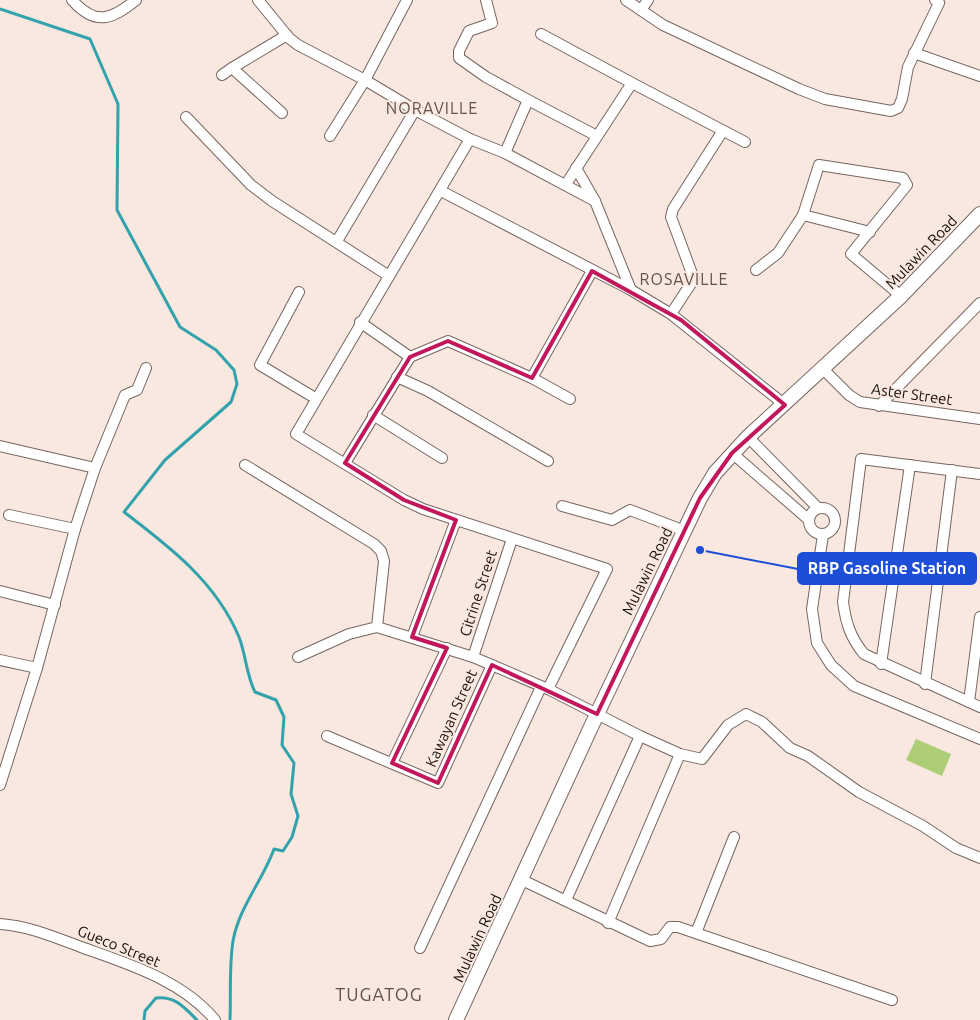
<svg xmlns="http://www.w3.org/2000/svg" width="980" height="1020" viewBox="0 0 980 1020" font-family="Ubuntu,sans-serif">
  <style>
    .pitch { fill: #adce76 }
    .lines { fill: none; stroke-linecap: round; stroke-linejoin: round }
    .stream { stroke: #32a2ad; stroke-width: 3 }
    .minor-casing { stroke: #75665f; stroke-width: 12 }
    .secondary-casing { stroke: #75665f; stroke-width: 16 }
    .minor { stroke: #fff; stroke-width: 10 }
    .secondary { stroke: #fff; stroke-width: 14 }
    .marked { fill: none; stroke: #c2185b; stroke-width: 4; stroke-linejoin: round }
    .labels { text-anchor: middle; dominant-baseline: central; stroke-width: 4; stroke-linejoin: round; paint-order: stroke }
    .street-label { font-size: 15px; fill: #150f0c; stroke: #f9e8df }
    .neighbourhood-label { font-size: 16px; letter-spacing: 1px; fill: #60514a; stroke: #f9e8df }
    .quarter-label { font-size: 18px; letter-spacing: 1px; fill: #60514a; stroke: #f9e8df }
    .leader { fill: none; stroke: #1d4ed8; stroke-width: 2 }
    .callout-dot { fill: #1d4ed8; stroke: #f9e8df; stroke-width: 2 }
    .callout { fill: #1d4ed8; stroke: #1d4ed8; stroke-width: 2 }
    .callout-label { font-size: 16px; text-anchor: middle; font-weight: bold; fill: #fff }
  </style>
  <rect width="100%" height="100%" fill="#f9e8df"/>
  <polygon class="pitch" points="916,739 951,754 942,776 906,760"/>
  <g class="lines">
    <g class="stream">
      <path d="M 0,9 L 90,39 L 118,104 L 117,210 L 180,327 L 216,350 L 234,370 L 237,384 L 231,402 L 165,460 L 124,512 C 170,547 216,582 239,637 C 246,655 246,674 255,692 L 276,700 L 284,717 L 282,745 L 294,763 L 291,794 L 298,816 L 292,837 L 283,851 L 274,849 C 263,880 239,907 233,941 C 229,966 231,994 230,1019"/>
      <path d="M 144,1020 L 145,1011 L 156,998 C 175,996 184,1007 197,1020"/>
    </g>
    <g class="minor-casing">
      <g id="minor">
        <path d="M 72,0 C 96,27 112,19 136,0"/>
        <polyline points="258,0 289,38 298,45 365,80 415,110 470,139 505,153 595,201"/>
        <polyline points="486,0 492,23 469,31 459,51 459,58 486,77 528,100"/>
        <polyline points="626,0 663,25 799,89 825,99 891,111 898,108 902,99 908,67 939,3 935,0"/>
        <polyline points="641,10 648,0"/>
        <polyline points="541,34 632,83"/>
        <polyline points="914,53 980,76"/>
        <polyline points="222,75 232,68"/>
        <polyline points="282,113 232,68 287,35"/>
        <polyline points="186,117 251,185 272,201 389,276"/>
        <polyline points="330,136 365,80 407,0"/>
        <polyline points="470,139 296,434 404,500 423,509 607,569 548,689"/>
        <polyline points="505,153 528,100 597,136"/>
        <polyline points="576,168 595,201 631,290"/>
        <polyline points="566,184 632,83 745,142"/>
        <polyline points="441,191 631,290 671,314 785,405"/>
        <polyline points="803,215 819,165 903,178 907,185 851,254 901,296"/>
        <polyline points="337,241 415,110"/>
        <polyline points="756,270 778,253 803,215 870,232"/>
        <polyline points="299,292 260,365 315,398"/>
        <polyline points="671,314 694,279 671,217 673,209 722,132"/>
        <polyline points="410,357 448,341 532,378 592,271"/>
        <polyline points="822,368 849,395 860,402 980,419"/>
        <polyline points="397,377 428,391 548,461"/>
        <polyline points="532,378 570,399"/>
        <polyline points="879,406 980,303"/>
        <polyline points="373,415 442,458"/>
        <polyline points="748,437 818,508"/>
        <polyline points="0,446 95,468"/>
        <polyline points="732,453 809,520"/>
        <polyline points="345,463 410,357 360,322"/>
        <polyline points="245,465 374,544 381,551 384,561 377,627"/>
        <path d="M 980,474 L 861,459 L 843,602 C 846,623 850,637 864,654 L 980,707"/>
        <polyline points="562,506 612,520 630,510 685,531"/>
        <circle cx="822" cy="521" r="13"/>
        <polyline points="9,515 75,529"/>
        <polyline points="823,535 812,609 817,643 831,665 854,686 980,739"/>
        <polyline points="0,591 55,605"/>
        <polyline points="412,637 456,520"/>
        <polyline points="298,657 349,634 377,627 473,657 548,689 640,736 680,754 702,759 728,725 746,714 762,722 790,748 808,756 859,792 923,826 956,848 980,858"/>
        <polyline points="473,657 512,539"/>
        <polyline points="0,660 37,668"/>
        <polyline points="881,664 910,465"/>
        <polyline points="925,684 952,470"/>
        <polyline points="969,702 980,617"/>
        <polyline points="327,736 438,783 492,665"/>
        <polyline points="392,763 447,648"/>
        <polyline points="0,785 37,668 75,529 95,468 125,395 137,390 146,368"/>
        <polyline points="522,880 650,941 661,939 670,927 678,927 892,1000"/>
        <polyline points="566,900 640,736"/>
        <polyline points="608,923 680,754"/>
        <path d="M 0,924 C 29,926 54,937 81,947 C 128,964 182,980 215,1020"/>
        <polyline points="696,933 734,837"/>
        <polyline points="420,948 541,687"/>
      </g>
    </g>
    <g class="secondary-casing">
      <polyline id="secondary" points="456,1020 597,714 700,498 715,473 748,437 901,296 980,214"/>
    </g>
    <use href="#minor" class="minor"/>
    <use href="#secondary" class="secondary"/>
  </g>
  <path class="marked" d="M 592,271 L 681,320 L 785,405 L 732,453 L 700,498 L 597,714 L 492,665 L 438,783 L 392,763 L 447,648 L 412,637 L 456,520 L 404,500 L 345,463 L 410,357 L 448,341 L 532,378 Z"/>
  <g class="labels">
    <g class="street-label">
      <text transform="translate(921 252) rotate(-46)">Mulawin Road</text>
      <text transform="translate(912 394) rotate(8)">Aster Street</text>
      <text transform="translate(647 571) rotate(-64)">Mulawin Road</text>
      <text transform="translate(478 593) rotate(-72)">Citrine Street</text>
      <text transform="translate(451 718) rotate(-66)">Kawayan Street</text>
      <text transform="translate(477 938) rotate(-65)">Mulawin Road</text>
      <text transform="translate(119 946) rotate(22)">Gueco Street</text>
    </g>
    <g class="neighbourhood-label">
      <text x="432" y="108">NORAVILLE</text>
      <text x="684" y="279">ROSAVILLE</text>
    </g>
    <g class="quarter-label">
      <text x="379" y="994">TUGATOG</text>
    </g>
  </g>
  <path class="leader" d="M700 550L798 569"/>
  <circle class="callout-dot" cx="700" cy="550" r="5"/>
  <rect class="callout" x="798" y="553" width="178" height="31" rx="5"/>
  <g class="callout-label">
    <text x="887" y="574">RBP Gasoline Station</text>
  </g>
</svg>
